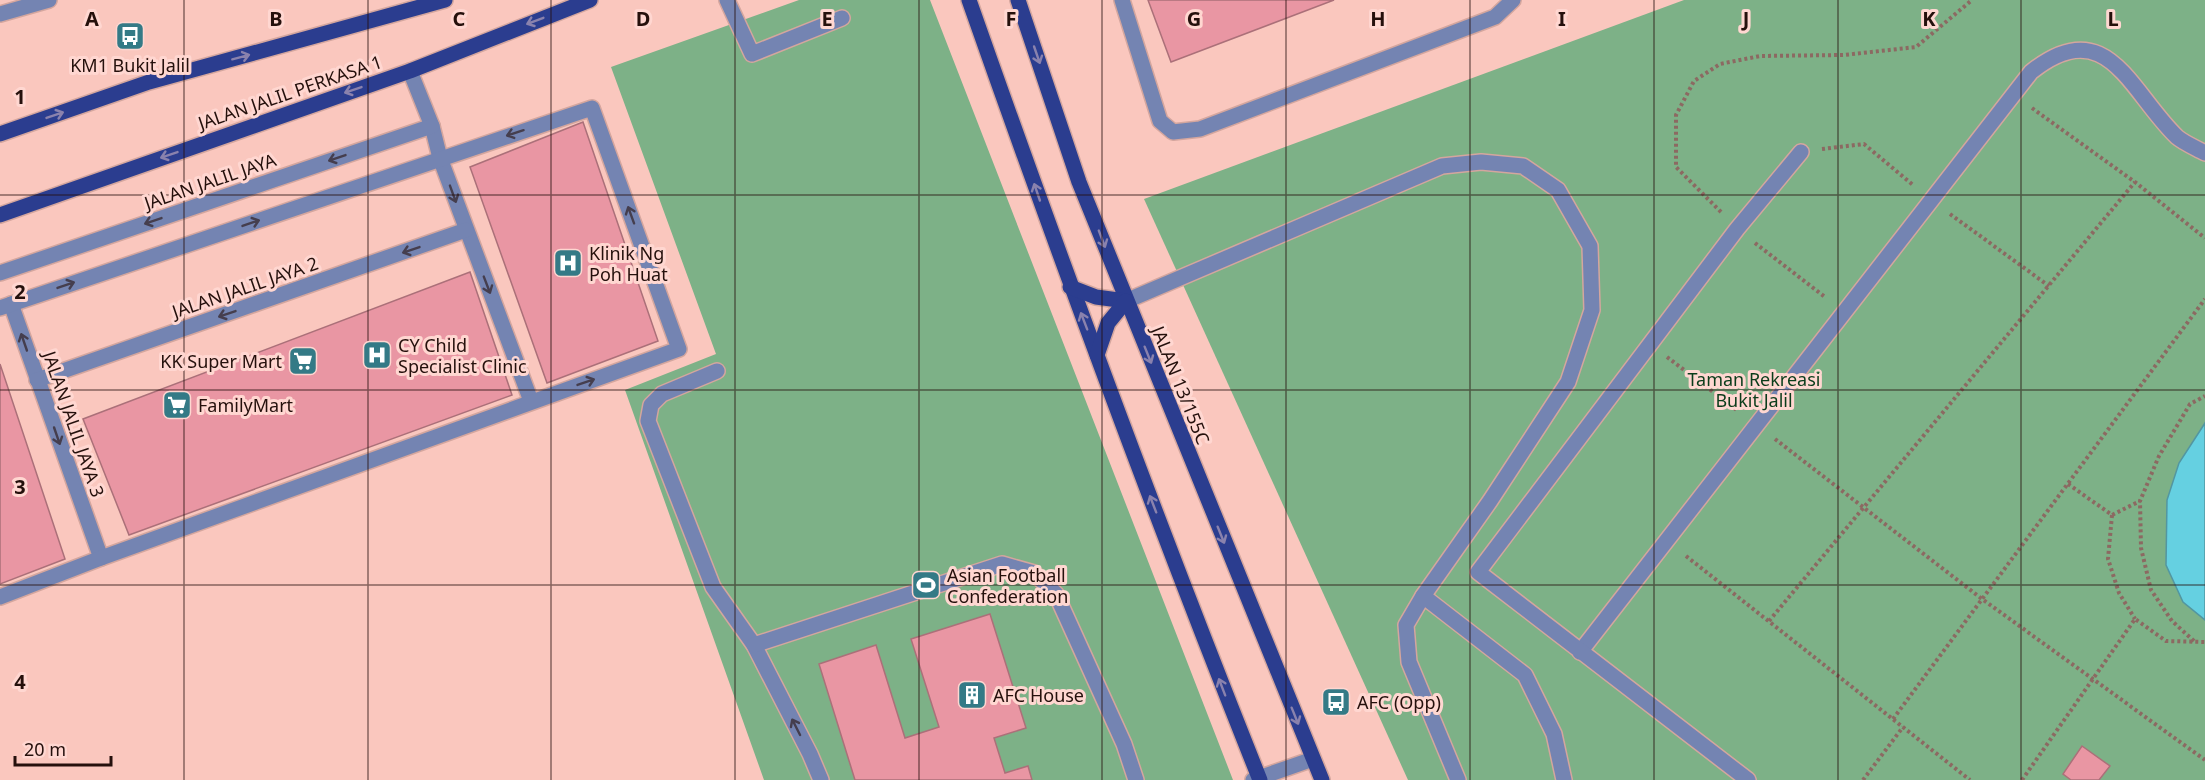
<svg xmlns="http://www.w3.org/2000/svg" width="2205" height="780" viewBox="0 0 2205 780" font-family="'Noto Sans',sans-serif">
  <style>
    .green { fill: #7db187 }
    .water { fill: #65d0e1; stroke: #5296a1; stroke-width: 1.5 }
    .building { fill: #e996a3; stroke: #ab7079; stroke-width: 1.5 }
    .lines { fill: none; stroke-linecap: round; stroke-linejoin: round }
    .minor-casing { stroke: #d4a69e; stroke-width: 18 }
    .major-casing { stroke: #d4a69e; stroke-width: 18 }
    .path { stroke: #8c6962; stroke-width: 4; stroke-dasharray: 3 3; stroke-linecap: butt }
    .minor { stroke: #7484b2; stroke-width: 15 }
    .major { stroke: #2b3d8f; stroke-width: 15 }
    .oneway { stroke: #8a82ad }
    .oneway2 { stroke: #453e4e }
    .grid { fill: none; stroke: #25100c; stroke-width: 1.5; stroke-opacity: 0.55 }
    .labels { text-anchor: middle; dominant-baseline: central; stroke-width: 6; stroke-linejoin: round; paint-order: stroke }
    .poi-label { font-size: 18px; fill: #25100c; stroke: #ffd7d1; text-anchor: start }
    .street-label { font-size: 18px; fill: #25100c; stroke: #ffd7d1 }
    .park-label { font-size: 18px; fill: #0a3c1a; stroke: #ffd7d1 }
    .grid-label { font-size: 20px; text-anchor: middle; font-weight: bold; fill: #25100c; stroke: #ffd7d1; stroke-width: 6; stroke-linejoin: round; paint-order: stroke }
  </style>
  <rect width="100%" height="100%" fill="#fac7be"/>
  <g class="green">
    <polygon points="799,0 930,0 1233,780 764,780 625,390 716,354 611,67"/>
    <polygon points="1684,0 2205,0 2205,780 1408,780 1144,199"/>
  </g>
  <polygon class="water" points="2205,423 2205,620 2183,602 2166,565 2167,500 2179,463"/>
  <g class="building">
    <polygon points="1148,0 1334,0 1171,62"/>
    <polygon points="583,122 658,341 547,383 470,167"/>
    <polygon points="470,272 512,395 129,535 83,419"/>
    <polygon points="0,364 65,559 0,584"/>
    <polygon points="990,614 1026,728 994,738 1005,773 1028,766 1032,780 855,780 819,664 876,645 905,738 939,727 911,639"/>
    <polygon points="2082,746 2110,766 2099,780 2071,780 2063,774"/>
  </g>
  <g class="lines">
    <g class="minor-casing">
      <g id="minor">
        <polyline points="727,0 752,54 842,18"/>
        <polyline points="1122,0 1160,121 1173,132 1200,129 1495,17 1513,0"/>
        <polyline points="0,14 49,0"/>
        <polyline points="410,71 432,126 440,158 531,401"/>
        <polyline points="0,273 432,126"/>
        <polyline points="1126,301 1442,166 1481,162 1523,166 1558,190 1590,246 1592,310 1568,382 1490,501 1423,596"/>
        <polyline points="11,304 101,558"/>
        <polyline points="0,308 592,108 679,349 101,558 0,597"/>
        <polyline points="717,371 662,394 651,405 648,421 713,587 754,645 810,754 821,780"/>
        <polyline points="37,380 466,230"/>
        <polyline points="754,645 1002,564 1034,573 1056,594 1124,744 1136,780"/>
        <path d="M 1580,652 L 2031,72 C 2107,11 2130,92 2177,137 C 2184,143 2196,148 2205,153"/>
        <polyline points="1253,780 1313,759"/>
        <polyline points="1458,780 1409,662 1406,625 1423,596 1525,675 1554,734 1564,780"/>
        <polyline points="1748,780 1478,572 1737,229 1801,152"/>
      </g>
    </g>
    <g class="major-casing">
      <g id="major">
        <path d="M 969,0 C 1061,262 1157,522 1260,780"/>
        <polyline points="1018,0 1079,182 1322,780"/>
        <polyline points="0,134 149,82 445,0"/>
        <polyline points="0,215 410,71 590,0"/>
        <polyline points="1070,287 1096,297 1126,301"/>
        <polyline points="1097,355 1108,323 1126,301"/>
      </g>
    </g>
    <g class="path">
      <polyline points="2032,108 2135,182 2205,238"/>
      <polyline points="1822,149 1864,144 1913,185"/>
      <polyline points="1721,212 1676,167 1676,115 1694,81 1720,64 1760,56 1844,55 1916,47 1972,0"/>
      <polyline points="1950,214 2049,286"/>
      <polyline points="1755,243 1825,297"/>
      <polyline points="1667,357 1738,411"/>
      <polyline points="1775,439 1982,599 2205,760"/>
      <polyline points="2068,484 2112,515 2140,501"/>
      <polyline points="2112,515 2108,559 2119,593 2135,619"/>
      <polyline points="1686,556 1970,780"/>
      <polyline points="1769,621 2135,182"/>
      <polyline points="2194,641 2172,621 2151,590 2141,548 2140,501 2159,456 2190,404 2205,396"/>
      <polyline points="1893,719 2205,299"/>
      <polyline points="1863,780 1903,727"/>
      <polyline points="2022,780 2135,619 2166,641 2205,642"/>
    </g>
    <use href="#minor" class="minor"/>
    <use href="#major" class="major"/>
  </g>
  <defs><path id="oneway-shaft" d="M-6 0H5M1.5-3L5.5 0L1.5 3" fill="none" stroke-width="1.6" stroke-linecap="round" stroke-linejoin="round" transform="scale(1.5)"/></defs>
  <g class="oneway">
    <use href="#oneway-shaft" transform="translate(535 21) rotate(159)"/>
    <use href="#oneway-shaft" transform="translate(1037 55) rotate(71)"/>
    <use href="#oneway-shaft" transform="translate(241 57) rotate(-15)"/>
    <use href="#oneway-shaft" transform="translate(353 90) rotate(161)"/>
    <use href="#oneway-shaft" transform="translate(55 115) rotate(-19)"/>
    <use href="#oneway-shaft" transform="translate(169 155) rotate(161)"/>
    <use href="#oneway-shaft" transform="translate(1037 192) rotate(-109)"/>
    <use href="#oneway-shaft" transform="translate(1102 239) rotate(69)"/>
    <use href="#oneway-shaft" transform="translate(1084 321) rotate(-111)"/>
    <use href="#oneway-shaft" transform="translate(1148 355) rotate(68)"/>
    <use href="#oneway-shaft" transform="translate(1153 504) rotate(-111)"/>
    <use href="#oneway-shaft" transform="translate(1221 535) rotate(68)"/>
    <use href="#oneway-shaft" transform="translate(1222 687) rotate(-111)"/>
    <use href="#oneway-shaft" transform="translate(1295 716) rotate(68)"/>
  </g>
  <g class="oneway2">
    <use href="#oneway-shaft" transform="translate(515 133) rotate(162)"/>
    <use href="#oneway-shaft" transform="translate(337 158) rotate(161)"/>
    <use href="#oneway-shaft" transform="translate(453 194) rotate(70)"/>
    <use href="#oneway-shaft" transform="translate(631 215) rotate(-110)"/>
    <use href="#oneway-shaft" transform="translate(153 221) rotate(161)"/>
    <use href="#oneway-shaft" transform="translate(251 223) rotate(-19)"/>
    <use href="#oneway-shaft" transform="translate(411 250) rotate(161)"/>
    <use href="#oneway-shaft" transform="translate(66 285) rotate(-19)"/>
    <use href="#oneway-shaft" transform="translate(487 285) rotate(69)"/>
    <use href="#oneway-shaft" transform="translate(227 314) rotate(161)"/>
    <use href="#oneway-shaft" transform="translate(24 342) rotate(-109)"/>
    <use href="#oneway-shaft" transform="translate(586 382) rotate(-19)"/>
    <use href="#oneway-shaft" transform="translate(57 436) rotate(71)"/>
    <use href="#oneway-shaft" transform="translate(796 727) rotate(-117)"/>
  </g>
  <path class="grid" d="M 184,0 L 184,780M 368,0 L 368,780M 551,0 L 551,780M 735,0 L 735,780M 919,0 L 919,780M 1102,0 L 1102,780M 1286,0 L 1286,780M 1470,0 L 1470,780M 1654,0 L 1654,780M 1838,0 L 1838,780M 2021,0 L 2021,780M 0,195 L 2205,195M 0,390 L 2205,390M 0,585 L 2205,585"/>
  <defs>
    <g id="bus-square" transform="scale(1.5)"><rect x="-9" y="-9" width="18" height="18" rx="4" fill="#347a86" stroke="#ffd7d1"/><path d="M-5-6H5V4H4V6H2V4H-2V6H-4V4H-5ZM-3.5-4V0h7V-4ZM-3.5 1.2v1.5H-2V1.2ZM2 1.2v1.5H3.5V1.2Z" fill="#fff"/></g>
    <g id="hospital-square" transform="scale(1.5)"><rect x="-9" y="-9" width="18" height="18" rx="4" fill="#347a86" stroke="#ffd7d1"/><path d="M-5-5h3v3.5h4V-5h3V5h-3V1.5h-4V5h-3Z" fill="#fff"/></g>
    <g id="supermarket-square" transform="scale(1.5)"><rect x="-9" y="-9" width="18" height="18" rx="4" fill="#347a86" stroke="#ffd7d1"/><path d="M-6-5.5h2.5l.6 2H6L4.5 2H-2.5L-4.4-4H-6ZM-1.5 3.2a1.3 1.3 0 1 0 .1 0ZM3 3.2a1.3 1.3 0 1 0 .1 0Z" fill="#fff"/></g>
    <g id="stadium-square" transform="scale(1.5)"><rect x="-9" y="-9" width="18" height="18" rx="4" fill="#347a86" stroke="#ffd7d1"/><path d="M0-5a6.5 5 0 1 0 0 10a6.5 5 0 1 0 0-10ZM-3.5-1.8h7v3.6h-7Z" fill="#fff"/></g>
    <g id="building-square" transform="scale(1.5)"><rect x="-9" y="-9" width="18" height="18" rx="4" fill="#347a86" stroke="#ffd7d1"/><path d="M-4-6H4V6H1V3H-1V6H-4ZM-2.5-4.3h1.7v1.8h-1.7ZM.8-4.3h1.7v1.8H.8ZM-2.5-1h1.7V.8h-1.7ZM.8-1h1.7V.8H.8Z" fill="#fff"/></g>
  </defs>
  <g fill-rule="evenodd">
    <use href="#bus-square" x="130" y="36"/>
    <use href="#hospital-square" x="568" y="263"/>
    <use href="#hospital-square" x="377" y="355"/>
    <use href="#supermarket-square" x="303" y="361"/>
    <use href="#supermarket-square" x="177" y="405"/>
    <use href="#stadium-square" x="926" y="585"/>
    <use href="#building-square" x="972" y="695"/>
    <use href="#bus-square" x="1336" y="702"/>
  </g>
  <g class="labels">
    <g class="poi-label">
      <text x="130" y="65" text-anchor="middle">KM1 Bukit Jalil</text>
      <text x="589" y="253">Klinik Ng<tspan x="589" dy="21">Poh Huat</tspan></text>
      <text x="398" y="345">CY Child<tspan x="398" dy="21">Specialist Clinic</tspan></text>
      <text x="282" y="361" text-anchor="end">KK Super Mart</text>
      <text x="198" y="405">FamilyMart</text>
      <text x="947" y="575">Asian Football<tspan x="947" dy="21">Confederation</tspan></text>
      <text x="993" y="695">AFC House</text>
      <text x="1357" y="702">AFC (Opp)</text>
    </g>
    <g class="street-label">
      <text transform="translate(290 92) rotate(-19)">JALAN JALIL PERKASA 1</text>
      <text transform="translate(210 181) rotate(-19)">JALAN JALIL JAYA</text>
      <text transform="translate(245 287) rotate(-19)">JALAN JALIL JAYA 2</text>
      <text transform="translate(1181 385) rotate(68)">JALAN 13/155C</text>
      <text transform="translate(74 424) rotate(71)">JALAN JALIL JAYA 3</text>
    </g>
    <g class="park-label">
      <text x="1754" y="379">Taman Rekreasi<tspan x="1754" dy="21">Bukit Jalil</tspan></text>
    </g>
  </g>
  <g class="grid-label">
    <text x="92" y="26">A</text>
    <text x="276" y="26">B</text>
    <text x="459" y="26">C</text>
    <text x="643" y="26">D</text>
    <text x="827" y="26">E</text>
    <text x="1011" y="26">F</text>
    <text x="1194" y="26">G</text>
    <text x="1378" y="26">H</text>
    <text x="1562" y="26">I</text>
    <text x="1746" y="26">J</text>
    <text x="1929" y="26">K</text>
    <text x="2113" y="26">L</text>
    <text x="20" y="104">1</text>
    <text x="20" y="299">2</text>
    <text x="20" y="494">3</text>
    <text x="20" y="689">4</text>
  </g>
  <path d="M15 756v9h96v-9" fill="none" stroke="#25100c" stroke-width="3"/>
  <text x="24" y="756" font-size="18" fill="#25100c" stroke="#ffd7d1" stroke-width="4.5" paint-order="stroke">20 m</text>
</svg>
